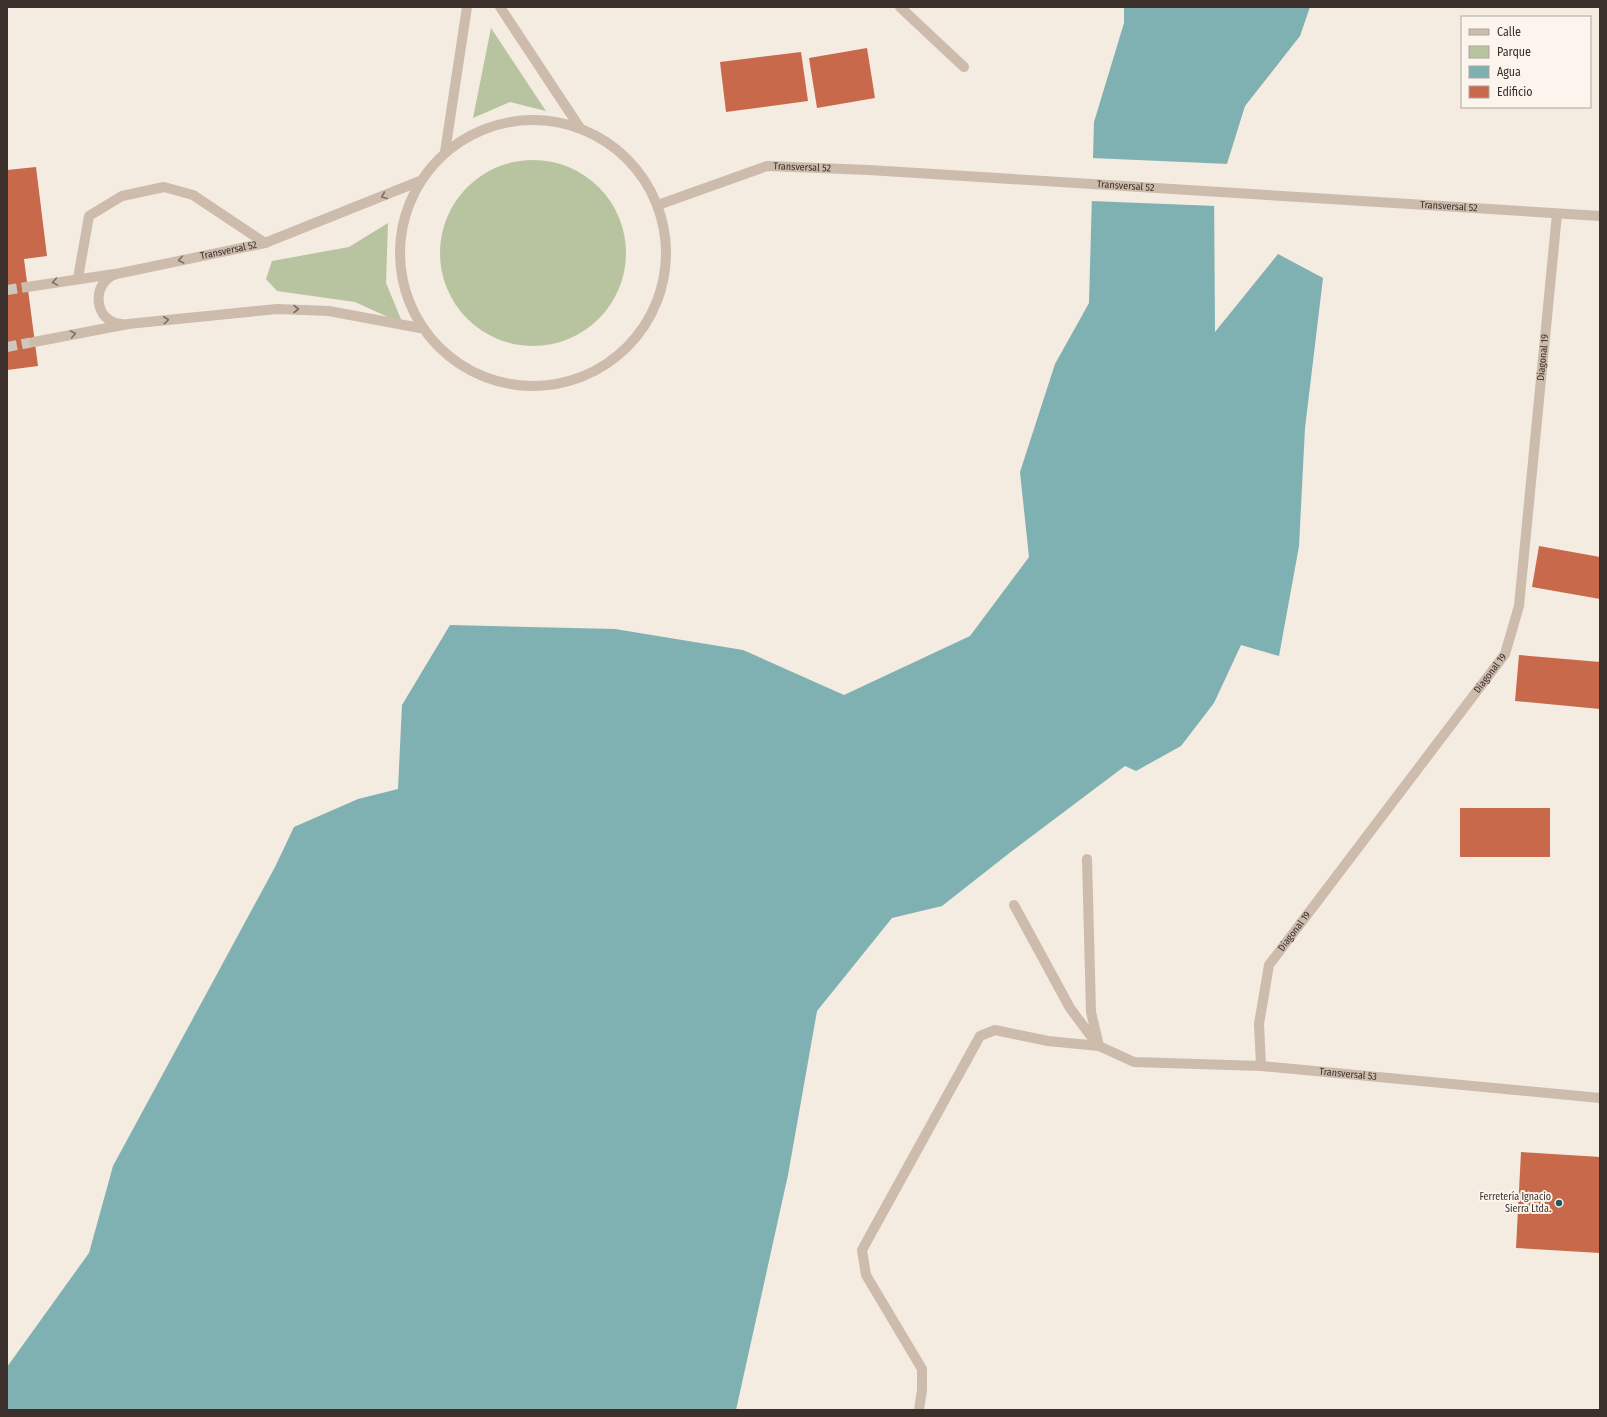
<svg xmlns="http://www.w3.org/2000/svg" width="1607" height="1417" viewBox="0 0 1607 1417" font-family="'Fira Sans Condensed',sans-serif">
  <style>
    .green { fill: #b8c4a0 }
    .water { fill: #7fb0b2 }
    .pier { fill: #f4ebe1 }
    .building { fill: #c8694b }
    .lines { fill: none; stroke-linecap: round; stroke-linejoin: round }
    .street-tunnel { stroke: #cfc6bd; stroke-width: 10; stroke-dasharray: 10 5; stroke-linecap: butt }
    .lane { stroke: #cdbbac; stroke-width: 10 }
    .street { stroke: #cdbbac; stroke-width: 10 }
    .oneway { stroke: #7d6f65 }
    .poi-dot { fill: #1f5a5e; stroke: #fbf5ee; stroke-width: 1.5 }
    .labels { text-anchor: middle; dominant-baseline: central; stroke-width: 4; stroke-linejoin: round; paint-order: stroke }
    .street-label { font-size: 10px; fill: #3b302b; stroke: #fbf5ee }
    .poi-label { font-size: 10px; fill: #3b302b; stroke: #fbf5ee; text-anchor: end }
  </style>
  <rect width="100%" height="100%" fill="#f4ebe1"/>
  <g class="green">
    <polygon points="491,28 546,111 510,102 473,118"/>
    <circle cx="533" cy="253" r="93"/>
    <polygon points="388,223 386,283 403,324 355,302 277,291 266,279 272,261 349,247"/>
  </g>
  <polygon class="water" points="1124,7 1310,7 1300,36 1245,106 1226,167 1214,187 1215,332 1278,254 1323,278 1305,428 1299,546 1279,656 1241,645 1214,703 1181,746 1136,771 1125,766 1012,851 942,906 892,918 817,1011 788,1175 736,1410 7,1410 7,1367 89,1253 113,1166 275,867 294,827 358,799 398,789 402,705 450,625 615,629 743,650 844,695 970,636 1029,557 1020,472 1055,364 1089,303 1094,122 1124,23"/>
  <polygon class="pier" points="1092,158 1229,164 1216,188 1216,206 1090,201"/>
  <g class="building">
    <polygon points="867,48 875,98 817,108 809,58"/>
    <polygon points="801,52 808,101 726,112 720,62"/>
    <polygon points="36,167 47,256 24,259 38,366 7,370 7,170"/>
    <polygon points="1539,546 1600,557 1600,599 1532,587"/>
    <polygon points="1519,655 1600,662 1600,709 1515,701"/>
    <rect x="1460" y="808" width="90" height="49"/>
    <polygon points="1521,1152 1600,1157 1600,1253 1516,1248"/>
  </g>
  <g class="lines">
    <g class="street-tunnel">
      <polyline points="7,290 27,287"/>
      <polyline points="7,347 34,342"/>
    </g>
    <g class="lane">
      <polyline points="500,7 580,128"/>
      <polyline points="900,7 964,67"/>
      <polyline points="445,152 467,7"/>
      <polyline points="78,278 89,216 122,196 164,187 193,195 265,243"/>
      <polyline points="1087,859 1091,1012 1099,1046"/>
      <polyline points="1014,905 1070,1008 1096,1043"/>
      <polyline points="919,1410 922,1390 922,1369 866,1275 862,1250 980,1036 995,1030 1048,1041 1099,1046"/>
    </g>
    <g class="street">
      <circle cx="533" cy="253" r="133"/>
      <path id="s1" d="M 658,205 L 767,166 L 869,170 L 1600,216"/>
      <path d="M 116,274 C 90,283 94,323 122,324"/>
      <path id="s2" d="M 27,287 L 121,273 L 265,243 L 420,181"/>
      <polyline points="34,342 128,324 277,309 329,311 420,328"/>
      <path id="s3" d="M 1099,1046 L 1134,1062 L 1261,1066 L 1600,1098"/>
      <path id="s4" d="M 1261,1066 L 1259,1024 L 1269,965 L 1505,654 L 1519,606 L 1557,214"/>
    </g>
  </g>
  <defs><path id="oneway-chevron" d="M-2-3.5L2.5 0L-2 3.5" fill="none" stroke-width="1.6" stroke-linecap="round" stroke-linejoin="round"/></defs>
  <g class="oneway">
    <use href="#oneway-chevron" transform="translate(384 196) rotate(158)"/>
    <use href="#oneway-chevron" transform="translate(181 260) rotate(168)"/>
    <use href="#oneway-chevron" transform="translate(55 282) rotate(170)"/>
    <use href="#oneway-chevron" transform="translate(296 309)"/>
    <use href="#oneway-chevron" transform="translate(166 320) rotate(-6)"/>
    <use href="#oneway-chevron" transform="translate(73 334) rotate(-10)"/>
  </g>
  <circle class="poi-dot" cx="1559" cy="1203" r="4"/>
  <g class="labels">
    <g class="street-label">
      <text stroke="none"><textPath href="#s1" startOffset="151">Transversal 52</textPath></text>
      <text stroke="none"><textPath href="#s1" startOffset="475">Transversal 52</textPath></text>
      <text stroke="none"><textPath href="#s1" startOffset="799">Transversal 52</textPath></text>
      <text stroke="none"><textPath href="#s2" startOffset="205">Transversal 52</textPath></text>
      <text stroke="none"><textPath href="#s4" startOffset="792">Diagonal 19</textPath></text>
      <text stroke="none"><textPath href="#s4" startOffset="468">Diagonal 19</textPath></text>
      <text stroke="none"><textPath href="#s4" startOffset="144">Diagonal 19</textPath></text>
      <text stroke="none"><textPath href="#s3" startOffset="253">Transversal 53</textPath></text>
    </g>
    <g class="poi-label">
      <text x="1551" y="1197">Ferretería Ignacio<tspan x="1551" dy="12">Sierra Ltda.</tspan></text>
    </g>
  </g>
  <rect width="1607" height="1417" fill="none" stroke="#3b302b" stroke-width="16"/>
  <rect x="1461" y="16" width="130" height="92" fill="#fbf5ee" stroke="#aea6a0"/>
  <rect x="1469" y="29" width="20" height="6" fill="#cdbbac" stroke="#aea6a0"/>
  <text x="1497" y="36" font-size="12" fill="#3b302b">Calle</text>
  <rect x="1469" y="46" width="20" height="12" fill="#b8c4a0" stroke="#aea6a0"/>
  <text x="1497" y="56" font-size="12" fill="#3b302b">Parque</text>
  <rect x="1469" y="66" width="20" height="12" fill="#7fb0b2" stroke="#aea6a0"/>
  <text x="1497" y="76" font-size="12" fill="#3b302b">Agua</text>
  <rect x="1469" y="86" width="20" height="12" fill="#c8694b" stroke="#aea6a0"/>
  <text x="1497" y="96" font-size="12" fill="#3b302b">Edificio</text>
</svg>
